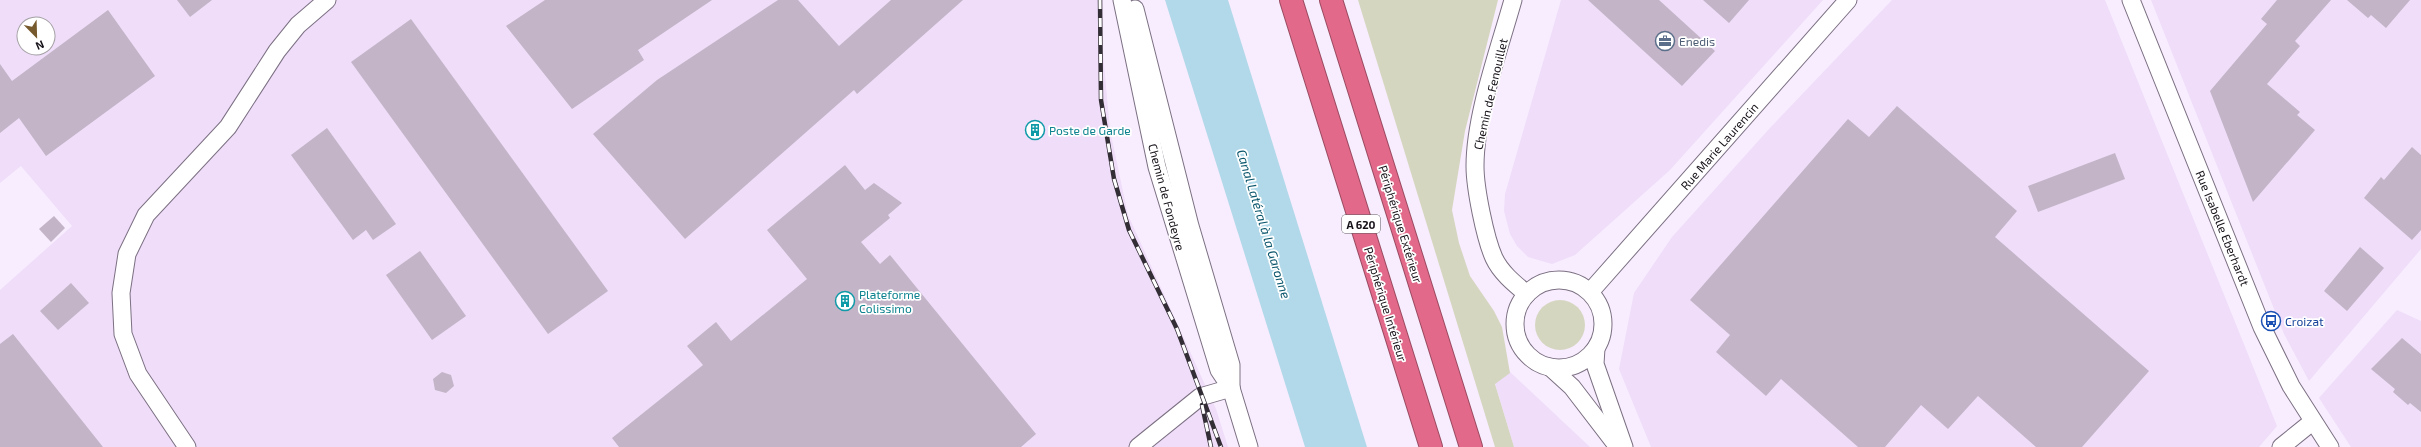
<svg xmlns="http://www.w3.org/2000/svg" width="2421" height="447" viewBox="0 0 2421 447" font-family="'Exo 2',sans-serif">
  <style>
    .built { fill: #efddf9; fill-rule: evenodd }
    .green { fill: #d5d6c0 }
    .water { fill: #b2d9e9 }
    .building { fill: #c3b4c7 }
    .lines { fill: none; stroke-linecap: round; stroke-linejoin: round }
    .minor-casing { stroke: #7c7083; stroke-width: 19 }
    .highway-casing { stroke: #9b4b62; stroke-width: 24 }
    .minor { stroke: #fff; stroke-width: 17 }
    .highway { stroke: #e26989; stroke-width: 22 }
    .rail-casing { stroke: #332d35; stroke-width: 4.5 }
    .rail { stroke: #fff; stroke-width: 3; stroke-dasharray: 9; stroke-linecap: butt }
    .labels { text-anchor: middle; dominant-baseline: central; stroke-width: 3.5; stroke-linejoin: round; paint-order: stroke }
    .shield { fill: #fff; stroke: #5d595e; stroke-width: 1 }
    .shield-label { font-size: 11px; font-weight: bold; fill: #171219 }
    .service-label { font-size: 12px; fill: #4e5e75; stroke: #fff; text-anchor: start }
    .street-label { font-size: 12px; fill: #171219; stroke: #fff }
    .culture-label { font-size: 12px; fill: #0d838f; stroke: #fff; text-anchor: start }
    .transit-label { font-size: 12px; fill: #164399; stroke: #fff; text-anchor: start }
    .water-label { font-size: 13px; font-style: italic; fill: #08556c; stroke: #fff }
  </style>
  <rect width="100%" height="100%" fill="#f8edfe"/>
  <g class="built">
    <path d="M 0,0 L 1103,0 L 1102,42 L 1110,130 L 1128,215 L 1216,409 L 1228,447 L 0,447 L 0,290 L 72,226 L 21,166 L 0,183 ZM 24,24 L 48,24 L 48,48 L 24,48 Z"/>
    <polygon points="1561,0 1823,0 1670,170 1575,255 1552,264 1528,257 1517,246 1510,234 1504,211 1505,194"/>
    <polygon points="1892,0 2105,0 2277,426 2259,447 1651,447 1619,369 1634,293 1672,237 1769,129"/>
    <polygon points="2151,0 2421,0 2421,249 2309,381 2284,334"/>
    <polygon points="2397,310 2421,321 2421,447 2351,447 2319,398"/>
    <polygon points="1509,371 1590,447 1514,447 1495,383"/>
  </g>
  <g class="green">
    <polygon points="1358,0 1498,0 1465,131 1452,210 1459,243 1470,276 1494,311 1502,327 1510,373 1495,384 1514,447 1495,447"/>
    <circle cx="1560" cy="325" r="25"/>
  </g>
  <polygon class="water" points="1165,0 1228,0 1367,447 1305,447"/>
  <g class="building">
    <polygon points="177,0 212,0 190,17"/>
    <polygon points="545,0 712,0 638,50 644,60 572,109 506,26"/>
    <polygon points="778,0 798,0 839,46 891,0 963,0 857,94 854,90 685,239 593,134 657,80"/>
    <polygon points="1588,0 1659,0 1715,51 1682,86"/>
    <polygon points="1703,0 1749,0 1729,23"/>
    <polygon points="2277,0 2331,0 2295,41 2300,46 2267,84 2300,112 2297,115 2315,130 2253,202 2210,91 2267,24 2261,19"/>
    <polygon points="2347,0 2410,0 2386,28 2371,15 2368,18"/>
    <polygon points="108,10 155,76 46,156 19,118 0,133 0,64 12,81"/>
    <polygon points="411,19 608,291 548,334 351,62"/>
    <polygon points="1897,106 2017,211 1995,237 2149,371 2082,447 2036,447 1978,396 1948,429 1921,405 1885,447 1858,447 1781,379 1766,396 1716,352 1730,335 1690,300 1848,119 1869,137"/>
    <polygon points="327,128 396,224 373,240 366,230 353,240 291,155"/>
    <polygon points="2412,147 2421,155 2421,230 2412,240 2364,198 2381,177 2384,180"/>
    <polygon points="2115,153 2125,179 2038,212 2028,186"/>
    <polygon points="845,165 865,190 874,183 902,203 888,215 890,218 861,242 880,264 890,255 1036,434 1021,447 619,447 612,438 703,365 687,346 716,322 731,341 807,279 767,230"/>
    <polygon points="54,216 65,228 51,242 39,229"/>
    <polygon points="2360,247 2384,268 2347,311 2324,291"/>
    <polygon points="420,251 466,316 432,340 386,275"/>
    <polygon points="71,283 89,303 58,330 40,311"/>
    <polygon points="13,334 103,447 0,447 0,344"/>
    <polygon points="2402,338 2421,354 2421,412 2410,403 2408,405 2393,392 2395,389 2371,369"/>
    <polygon points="442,372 451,375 454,386 446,393 435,390 433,379"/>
  </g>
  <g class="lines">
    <g class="minor-casing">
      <g id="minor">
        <polyline points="1122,0 1157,167 1219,370 1231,388 1249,447"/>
        <path d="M 1513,0 C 1499,50 1475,115 1475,166 C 1475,188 1485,238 1494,258 C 1501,273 1515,284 1527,294"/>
        <polyline points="2131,0 2262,327 2291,386 2330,447"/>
        <polyline points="1135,9 1190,226 1231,365 1231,388"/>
        <circle cx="1559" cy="324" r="44"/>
        <polyline points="1590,292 1848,0"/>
        <polyline points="1596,348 1595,364 1624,447"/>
        <polyline points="1550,367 1572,387 1618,447"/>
        <polyline points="187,447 138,374 123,334 121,293 127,254 146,215 228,127 277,51 298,25 327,0"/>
        <polyline points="1138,447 1200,397 1231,388"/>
        <polyline points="2281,447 2312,422"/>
      </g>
    </g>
    <g class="highway-casing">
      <g id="highway">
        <polyline points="1291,0 1431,447"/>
        <polyline points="1331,0 1471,447"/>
      </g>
    </g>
    <use href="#minor" class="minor"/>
    <use href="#highway" class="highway"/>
    <g class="rail-casing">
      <g id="rail">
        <polyline points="1100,0 1101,100 1114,179 1129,230 1177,329 1221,447"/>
        <polyline points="1202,405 1211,447"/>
      </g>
    </g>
    <use href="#rail" class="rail"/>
  </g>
  <defs>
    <g id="office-ring" transform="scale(1)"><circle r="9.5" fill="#fff" stroke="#5c6f8a" stroke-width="1.5"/><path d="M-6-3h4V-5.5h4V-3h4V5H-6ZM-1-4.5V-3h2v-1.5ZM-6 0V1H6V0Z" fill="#5c6f8a"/></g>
    <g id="building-ring" transform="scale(1)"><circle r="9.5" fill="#fff" stroke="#0f9aa8" stroke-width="1.5"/><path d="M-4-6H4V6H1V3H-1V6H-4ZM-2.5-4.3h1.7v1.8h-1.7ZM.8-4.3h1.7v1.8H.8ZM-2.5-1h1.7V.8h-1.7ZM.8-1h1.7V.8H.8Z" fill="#0f9aa8"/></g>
    <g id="bus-ring" transform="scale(1)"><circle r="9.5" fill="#fff" stroke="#1a4fb4" stroke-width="1.5"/><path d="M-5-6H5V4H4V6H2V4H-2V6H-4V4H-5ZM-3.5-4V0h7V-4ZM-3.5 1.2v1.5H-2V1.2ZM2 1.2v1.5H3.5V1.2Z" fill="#1a4fb4"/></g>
  </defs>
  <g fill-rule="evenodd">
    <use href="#office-ring" x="1665" y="41"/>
    <use href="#building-ring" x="1035" y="130"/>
    <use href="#building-ring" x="845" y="301"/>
    <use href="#bus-ring" x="2271" y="321"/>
  </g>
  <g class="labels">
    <rect class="shield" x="1342" y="215" width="38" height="18" rx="3"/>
    <g class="shield-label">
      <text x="1361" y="224">A 620</text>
    </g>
    <g class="service-label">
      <text x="1679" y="41">Enedis</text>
    </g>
    <g class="street-label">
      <text transform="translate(1490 94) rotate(-77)">Chemin de Fenouillet</text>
      <text transform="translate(1719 146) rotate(-49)">Rue Marie Laurencin</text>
      <text transform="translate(1167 197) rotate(75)">Chemin de Fondeyre</text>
      <text transform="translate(1401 224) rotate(73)">Périphérique Extérieur</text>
      <text transform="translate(2223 228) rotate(68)">Rue Isabelle Eberhardt</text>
      <text transform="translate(1386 304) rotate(73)">Périphérique Intérieur</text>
    </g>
    <g class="culture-label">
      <text x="1049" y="130">Poste de Garde</text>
      <text x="859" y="294">Plateforme<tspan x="859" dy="14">Colissimo</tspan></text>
    </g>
    <g class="transit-label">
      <text x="2285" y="321">Croizat</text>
    </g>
    <g class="water-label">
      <text transform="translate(1264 224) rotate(73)">Canal Latéral à la Garonne</text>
    </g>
  </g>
  <g transform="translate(36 36) rotate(157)"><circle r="19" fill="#ffffff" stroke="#a2a0a3"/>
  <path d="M0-3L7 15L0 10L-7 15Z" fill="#76592c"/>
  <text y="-6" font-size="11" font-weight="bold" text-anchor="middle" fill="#171219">N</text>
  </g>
</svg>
